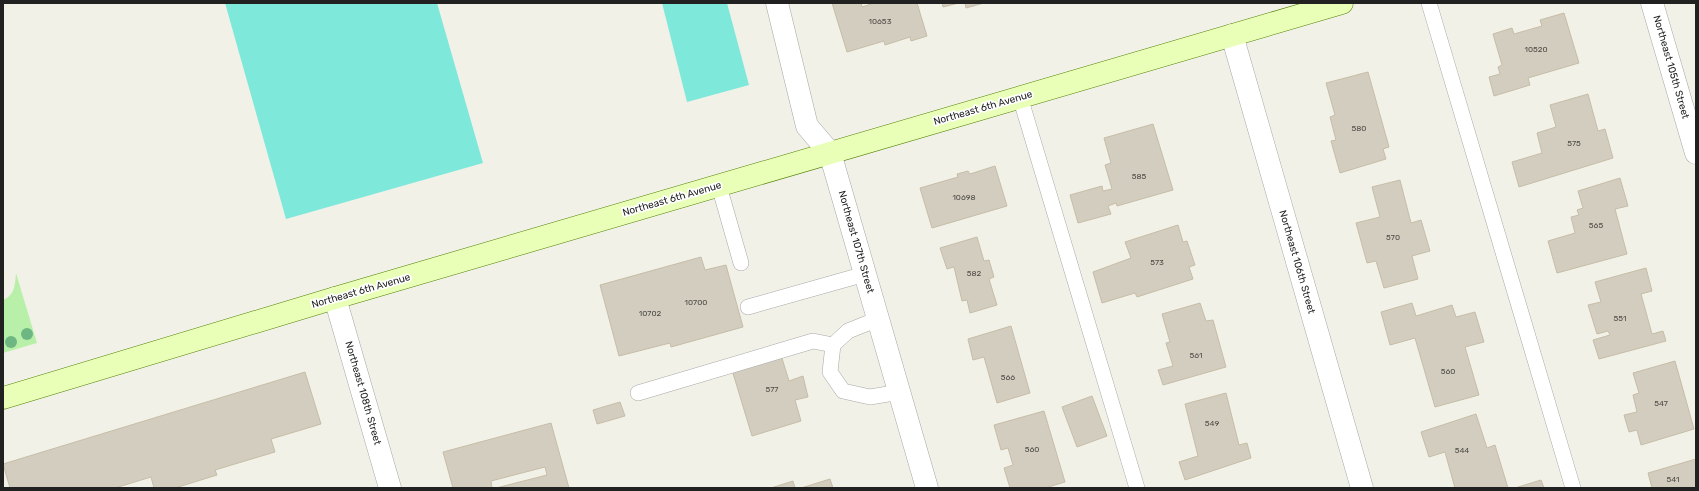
<svg xmlns="http://www.w3.org/2000/svg" width="1699" height="491" viewBox="0 0 1699 491" font-family="Rubik,sans-serif">
  <style>
    .grass { fill: #b9f0a9 }
    .pitch { fill: #7ee8db }
    .building { fill: #d3cdbf; stroke: #c6bda7 }
    .lines { fill: none; stroke-linecap: round; stroke-linejoin: round }
    .lane-casing { stroke: #a8a8a8; stroke-width: 16 }
    .street-casing { stroke: #a8a8a8; stroke-width: 23 }
    .secondary-casing { stroke: #508000; stroke-width: 23 }
    .lane { stroke: #fff; stroke-width: 15 }
    .street { stroke: #fff; stroke-width: 22 }
    .secondary { stroke: #e9ffb8; stroke-width: 22 }
    .tree { fill: #6eb782 }
    .labels { text-anchor: middle; dominant-baseline: central; stroke-width: 3.5; stroke-linejoin: round; paint-order: stroke }
    .number-label { font-size: 8px; fill: #4e4c48 }
    .street-label { font-size: 10px; fill: #212121; stroke: #fff }
  </style>
  <rect width="100%" height="100%" fill="#f2f1e7"/>
  <path class="grass" d="M 16,273 L 37,343 L 3,353 L 3,300 C 15,295 15,285 16,273 Z"/>
  <g class="pitch">
    <polygon points="225,3 437,3 483,163 286,219"/>
    <polygon points="662,3 727,3 749,85 687,102"/>
  </g>
  <g class="building">
    <polygon points="832,3 861,3 862,7 874,3 917,3 927,36 911,41 910,37 885,45 884,41 847,52"/>
    <polygon points="942,3 959,3 943,7"/>
    <polygon points="965,3 984,3 966,8"/>
    <polygon points="1564,13 1579,63 1528,78 1530,85 1494,96 1489,77 1500,74 1498,67 1502,65 1493,34 1512,28 1514,34 1542,26 1540,20"/>
    <polygon points="1368,72 1389,147 1383,149 1386,159 1340,173 1331,141 1336,140 1330,117 1335,115 1326,83"/>
    <polygon points="1588,94 1598,131 1605,129 1613,158 1519,187 1512,162 1542,153 1537,133 1556,127 1550,105"/>
    <polygon points="1153,124 1173,190 1117,206 1116,203 1108,206 1111,214 1078,223 1070,195 1102,186 1103,191 1112,189 1105,165 1111,163 1104,138"/>
    <polygon points="995,166 1007,206 932,228 920,188 958,177 957,174 968,171 970,174"/>
    <polygon points="1620,178 1628,206 1615,209 1627,254 1557,273 1548,241 1575,233 1571,217 1579,215 1577,210 1583,208 1578,191"/>
    <polygon points="1400,180 1411,223 1421,220 1430,251 1412,256 1418,279 1384,288 1376,261 1367,263 1356,223 1380,217 1372,187"/>
    <polygon points="1178,225 1183,242 1187,241 1195,265 1189,267 1193,279 1137,297 1135,293 1102,303 1093,272 1131,258 1125,242"/>
    <polygon points="977,237 984,261 989,260 994,277 989,279 997,305 970,313 967,300 962,301 954,267 947,269 940,248"/>
    <polygon points="701,257 705,270 726,265 743,327 671,347 670,343 619,356 600,285"/>
    <polygon points="1646,268 1652,291 1641,294 1652,334 1663,331 1666,341 1599,359 1593,340 1610,335 1608,331 1597,334 1588,305 1601,302 1595,282"/>
    <polygon points="1200,303 1206,321 1213,320 1226,367 1163,385 1158,370 1173,366 1166,343 1170,342 1162,314"/>
    <polygon points="1412,303 1416,316 1452,305 1456,317 1475,312 1484,342 1465,347 1479,395 1435,407 1415,338 1390,345 1381,312"/>
    <polygon points="1011,326 1030,393 997,403 984,357 973,360 968,339"/>
    <polygon points="781,355 789,381 803,376 808,397 795,400 801,421 752,436 732,370"/>
    <polygon points="1675,361 1694,429 1641,445 1637,430 1629,432 1624,415 1637,412 1633,395 1639,393 1633,373"/>
    <polygon points="305,372 321,424 271,439 275,452 215,470 217,475 175,488 154,488 151,477 115,488 10,488 3,464"/>
    <polygon points="1226,393 1239,445 1247,443 1251,458 1185,480 1179,462 1198,456 1185,404"/>
    <polygon points="1092,396 1107,436 1077,447 1062,407"/>
    <polygon points="620,402 625,416 597,424 593,410"/>
    <polygon points="1044,411 1065,482 1045,488 1010,488 1004,468 1013,465 1008,448 1001,450 994,425"/>
    <polygon points="1476,414 1487,448 1495,445 1508,488 1455,488 1445,452 1429,457 1421,432"/>
    <polygon points="551,423 569,488 496,488 547,475 545,467 491,481 492,488 453,488 443,452"/>
    <polygon points="1696,459 1696,488 1652,488 1648,473"/>
    <polygon points="830,479 833,488 801,488"/>
    <polygon points="1541,480 1544,488 1515,488"/>
    <polygon points="793,481 795,488 771,488"/>
  </g>
  <g class="lines">
    <g class="lane-casing">
      <g id="lane">
        <polyline points="1429,3 1573,488"/>
        <polyline points="1020,97 1137,488"/>
        <polyline points="719,186 741,263"/>
        <polyline points="748,307 865,274"/>
        <polyline points="878,319 848,331 833,345 830,372 843,391 870,397 900,392"/>
        <polyline points="638,393 813,341 833,345"/>
      </g>
    </g>
    <g class="street-casing">
      <g id="street">
        <polyline points="777,3 807,126 830,153 927,488"/>
        <polyline points="1652,3 1696,153"/>
        <polyline points="1232,35 1362,488"/>
        <polyline points="335,298 390,488"/>
      </g>
    </g>
    <g class="secondary-casing">
      <polyline id="secondary" points="3,398 335,298 1342,3"/>
    </g>
    <use href="#lane" class="lane"/>
    <use href="#street" class="street"/>
    <use href="#secondary" class="secondary"/>
  </g>
  <g class="tree">
    <circle cx="27" cy="334" r="6"/>
    <circle cx="11" cy="342" r="6"/>
  </g>
  <g class="labels">
    <g class="number-label">
      <text x="880" y="21">10653</text>
      <text x="1536" y="49">10520</text>
      <text x="1359" y="128">580</text>
      <text x="1574" y="143">575</text>
      <text x="1139" y="176">585</text>
      <text x="964" y="197">10698</text>
      <text x="1596" y="225">565</text>
      <text x="1393" y="237">570</text>
      <text x="1157" y="262">573</text>
      <text x="974" y="273">582</text>
      <text x="696" y="302">10700</text>
      <text x="650" y="313">10702</text>
      <text x="1620" y="318">551</text>
      <text x="1196" y="355">561</text>
      <text x="1448" y="371">560</text>
      <text x="1008" y="377">566</text>
      <text x="772" y="389">577</text>
      <text x="1661" y="403">547</text>
      <text x="1212" y="423">549</text>
      <text x="1032" y="449">560</text>
      <text x="1462" y="450">544</text>
      <text x="1673" y="479">541</text>
    </g>
    <g class="street-label">
      <text transform="translate(1671 67) rotate(74)">Northeast 105th Street</text>
      <text transform="translate(983 108) rotate(-16)">Northeast 6th Avenue</text>
      <text transform="translate(672 199) rotate(-16)">Northeast 6th Avenue</text>
      <text transform="translate(856 242) rotate(74)">Northeast 107th Street</text>
      <text transform="translate(1297 262) rotate(74)">Northeast 106th Street</text>
      <text transform="translate(361 291) rotate(-16)">Northeast 6th Avenue</text>
      <text transform="translate(363 393) rotate(74)">Northeast 108th Street</text>
    </g>
  </g>
  <rect width="1699" height="491" fill="none" stroke="#212121" stroke-width="8"/>
</svg>
